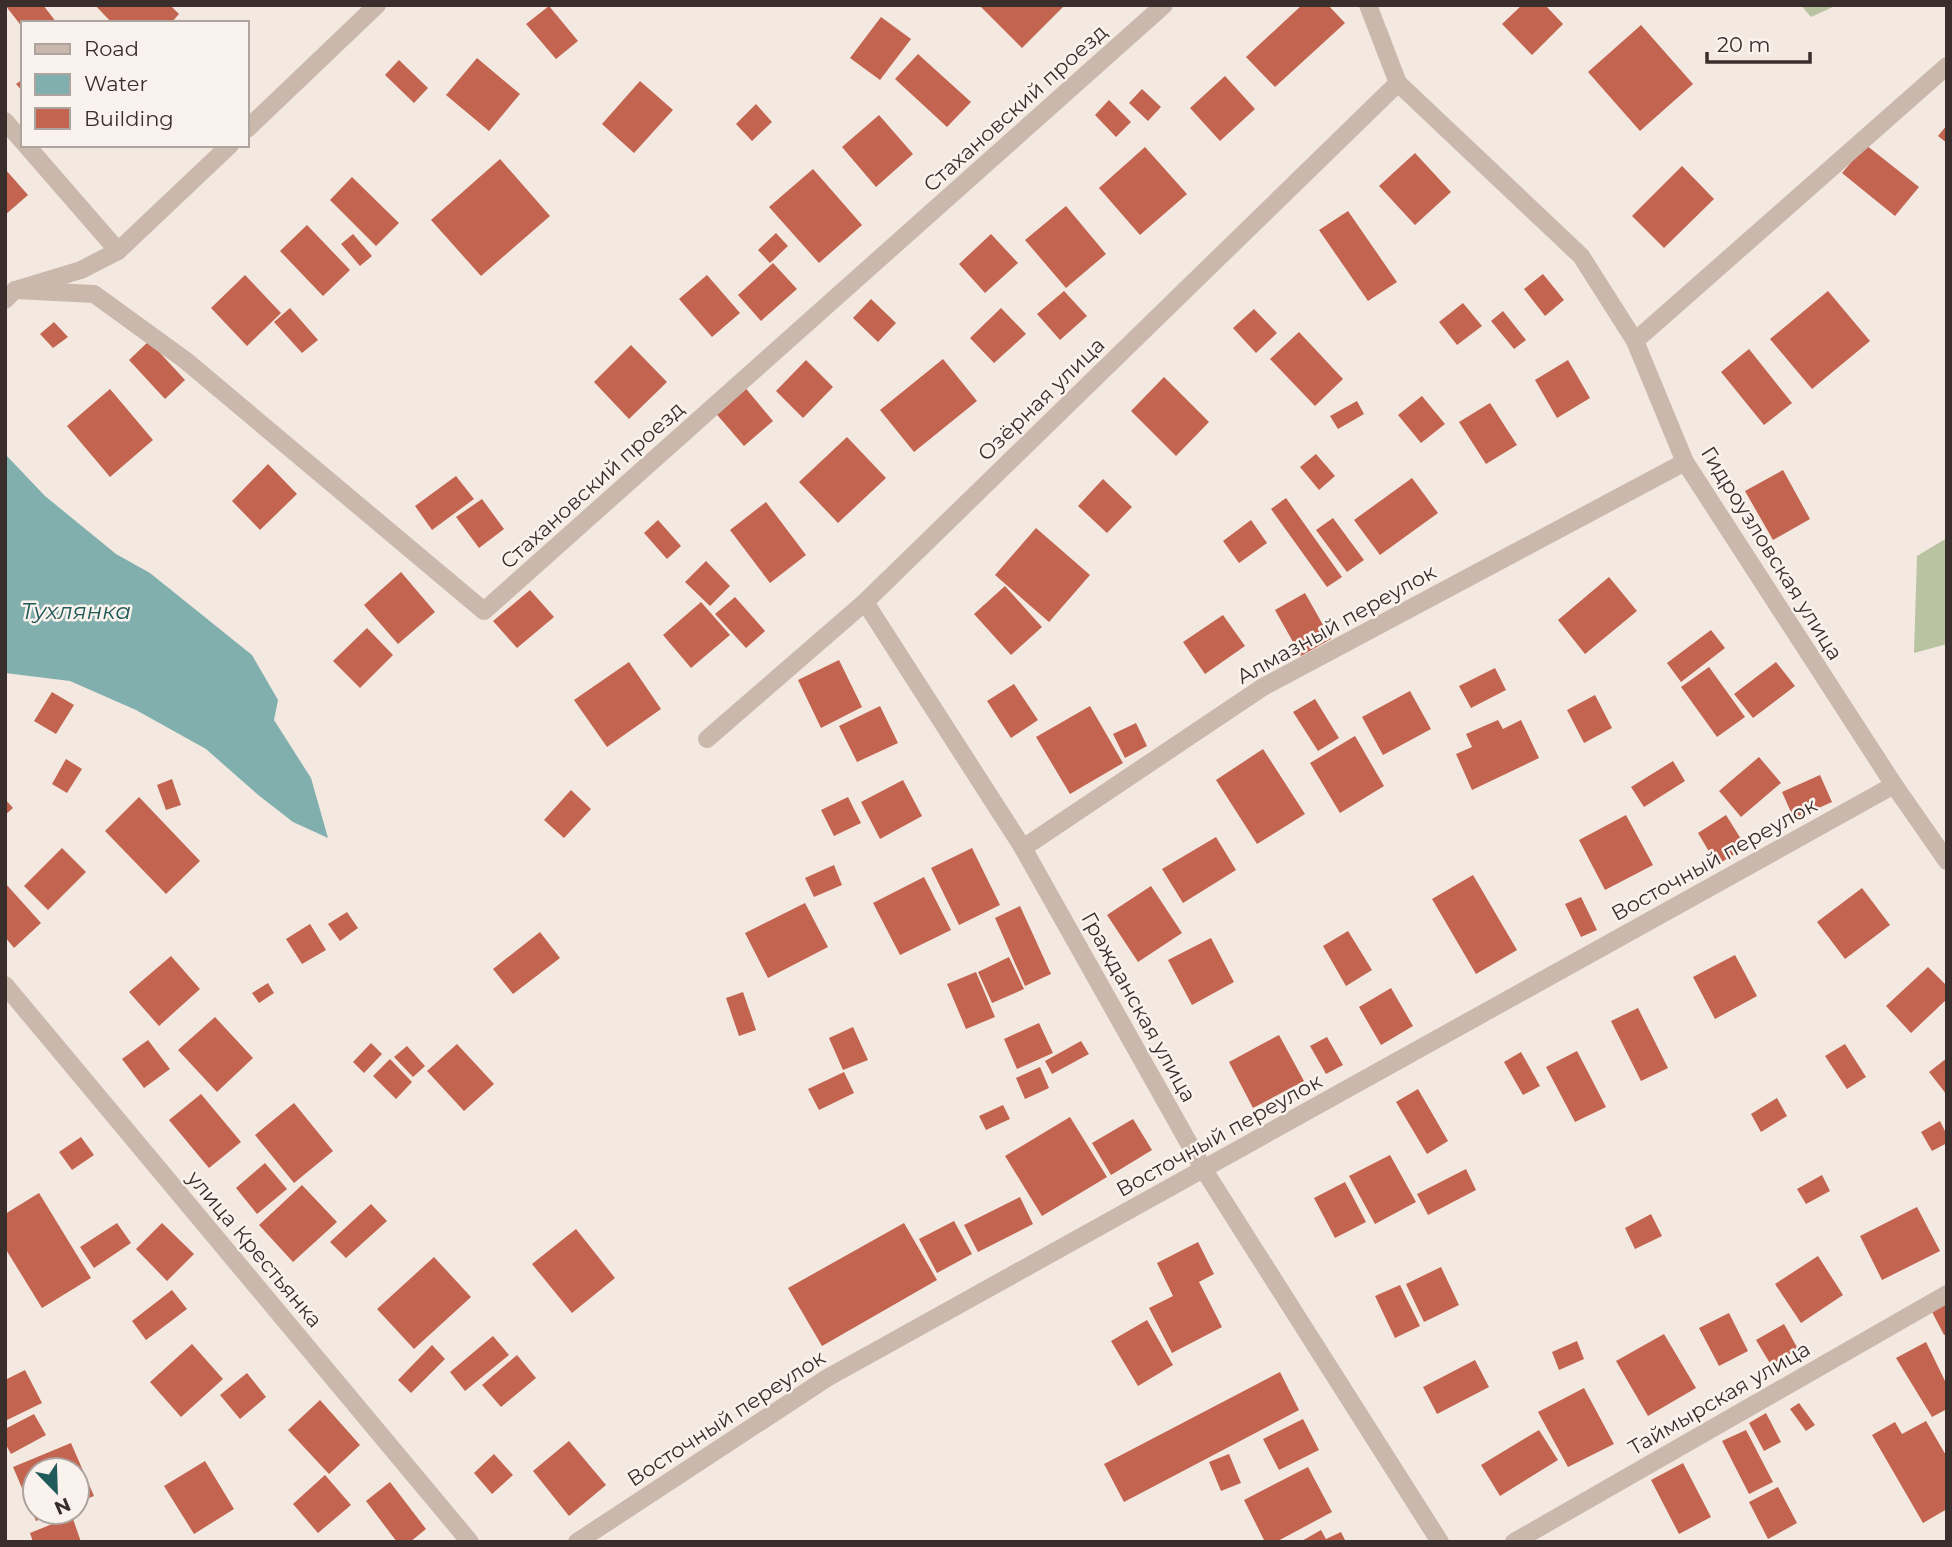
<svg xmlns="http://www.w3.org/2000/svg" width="1952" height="1547" viewBox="0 0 1952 1547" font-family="Montserrat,sans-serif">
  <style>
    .green { fill: #b9c2a1 }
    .water { fill: #80afae }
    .building { fill: #c2644f }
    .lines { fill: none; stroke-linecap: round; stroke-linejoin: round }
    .lane { stroke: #cbb8ac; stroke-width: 18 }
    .street { stroke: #cbb8ac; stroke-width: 18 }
    .labels { text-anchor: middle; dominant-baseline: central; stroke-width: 5; stroke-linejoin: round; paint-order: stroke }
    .street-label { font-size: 21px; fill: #392e2b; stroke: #faf3ed }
    .water-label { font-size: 23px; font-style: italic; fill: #215a5a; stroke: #faf3ed }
  </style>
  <rect width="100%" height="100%" fill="#f3e9e1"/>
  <g class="green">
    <polygon points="1801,5 1837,5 1811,17"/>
    <polygon points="1947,538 1947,644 1914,653 1917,556"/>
  </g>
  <polygon class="water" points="5,454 45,496 116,554 150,573 252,655 278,700 274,720 311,778 328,838 293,822 257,794 206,749 136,710 70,681 5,673"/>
  <g class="building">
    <polygon points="5,5 43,5 57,23 23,23 23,28"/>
    <polygon points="95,5 170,5 179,14 171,23 112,23"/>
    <polygon points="983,5 1065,5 1022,48 981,7"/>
    <polygon points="1302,5 1328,5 1345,23 1275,87 1246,57"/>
    <polygon points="1522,5 1545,5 1563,24 1532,55 1502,24"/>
    <polygon points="549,6 578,41 556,59 526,24"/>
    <polygon points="881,17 911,39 880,80 850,58"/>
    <polygon points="1641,25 1693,84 1640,131 1588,72"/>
    <polygon points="918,54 971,102 947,127 895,79"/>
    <polygon points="477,58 520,94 489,131 446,95"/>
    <polygon points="399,60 428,88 414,103 385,75"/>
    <polygon points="1225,76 1255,109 1220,141 1190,108"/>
    <polygon points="23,79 23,92 16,84"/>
    <polygon points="640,81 673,110 634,153 602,124"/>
    <polygon points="1142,89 1161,107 1148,121 1129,103"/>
    <polygon points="1109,100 1131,122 1116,137 1095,115"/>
    <polygon points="756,104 772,122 752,141 736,124"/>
    <polygon points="879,115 913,154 876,187 842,147"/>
    <polygon points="1947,125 1947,143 1938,136"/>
    <polygon points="1866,145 1919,187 1895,216 1842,173"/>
    <polygon points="1145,147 1187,194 1140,235 1099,188"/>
    <polygon points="1415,153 1451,192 1415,225 1379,186"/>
    <polygon points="500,159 550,216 481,276 431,220"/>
    <polygon points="1682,166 1714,199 1664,248 1632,216"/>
    <polygon points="5,169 28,195 5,215"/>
    <polygon points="813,169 862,225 819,263 769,207"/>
    <polygon points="352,177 399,223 376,246 330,200"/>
    <polygon points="1066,206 1106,254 1066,288 1025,240"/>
    <polygon points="1348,211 1397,282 1368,301 1319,230"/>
    <polygon points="307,225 350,270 323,296 280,251"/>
    <polygon points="776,233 788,246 770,263 758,250"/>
    <polygon points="353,234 372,256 360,266 341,244"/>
    <polygon points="991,234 1018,263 985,293 959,264"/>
    <polygon points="773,263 797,289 761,321 738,295"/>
    <polygon points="1543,274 1564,300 1545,316 1524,289"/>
    <polygon points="245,275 281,313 247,346 211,308"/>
    <polygon points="707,275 740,313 712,337 679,299"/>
    <polygon points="1064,291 1087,316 1060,340 1037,314"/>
    <polygon points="1828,291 1870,341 1812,389 1770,339"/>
    <polygon points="871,299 896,323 878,342 853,318"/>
    <polygon points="1463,303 1482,326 1457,345 1439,322"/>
    <polygon points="290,308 318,340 302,353 274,322"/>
    <polygon points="1001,308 1026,334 994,363 970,338"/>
    <polygon points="1254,309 1277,333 1256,353 1233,328"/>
    <polygon points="1503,311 1526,340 1514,349 1491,321"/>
    <polygon points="54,322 68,337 53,348 40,334"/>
    <polygon points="1299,332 1343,379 1315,406 1270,359"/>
    <polygon points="149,341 185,380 165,399 129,360"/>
    <polygon points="631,345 667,382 629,419 594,382"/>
    <polygon points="1749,349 1792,403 1764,425 1721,372"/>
    <polygon points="943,359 977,401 914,452 880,410"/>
    <polygon points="806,360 833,387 803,418 776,391"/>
    <polygon points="1568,360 1590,398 1557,418 1535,380"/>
    <polygon points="1164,377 1209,422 1176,456 1131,411"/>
    <polygon points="743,385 773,421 744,446 713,410"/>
    <polygon points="110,389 153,440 110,477 67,426"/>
    <polygon points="1422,396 1445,424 1421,443 1398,415"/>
    <polygon points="1357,401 1364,414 1338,429 1330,416"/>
    <polygon points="1490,403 1517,445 1486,464 1459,422"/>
    <polygon points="847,437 886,478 838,523 799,482"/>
    <polygon points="1316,454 1335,476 1319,490 1300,467"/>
    <polygon points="268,464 297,494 260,530 232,501"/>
    <polygon points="1783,470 1810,519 1773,540 1745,491"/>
    <polygon points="456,476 474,499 432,530 415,506"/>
    <polygon points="1412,478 1438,513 1380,555 1354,520"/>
    <polygon points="1103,479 1132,507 1107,533 1078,506"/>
    <polygon points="1286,498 1342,577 1327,587 1271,509"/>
    <polygon points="482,499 504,529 479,548 456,517"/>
    <polygon points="766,502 806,555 770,583 730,530"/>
    <polygon points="1333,518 1364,560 1347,572 1316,530"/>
    <polygon points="658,520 681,546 667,559 644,533"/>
    <polygon points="1251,520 1267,543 1239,563 1223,541"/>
    <polygon points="1036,528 1090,575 1049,622 995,575"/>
    <polygon points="706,561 730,586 710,606 685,582"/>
    <polygon points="401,572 435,612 398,644 364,605"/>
    <polygon points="1609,577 1637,611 1585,654 1558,620"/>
    <polygon points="1005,586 1042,627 1011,655 974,614"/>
    <polygon points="530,590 554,617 517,648 493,621"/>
    <polygon points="1305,593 1331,639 1301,656 1275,610"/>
    <polygon points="735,597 765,631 746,648 715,614"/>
    <polygon points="701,602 730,635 691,668 663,635"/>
    <polygon points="1223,615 1245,646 1205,674 1183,642"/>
    <polygon points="367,628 393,655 360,688 333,661"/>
    <polygon points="1711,630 1725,648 1681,682 1667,663"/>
    <polygon points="839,660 862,707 821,728 798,680"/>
    <polygon points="629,662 661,709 607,747 574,700"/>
    <polygon points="1776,662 1795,686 1753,718 1734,694"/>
    <polygon points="1709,667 1745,717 1717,737 1681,687"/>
    <polygon points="1495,668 1506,690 1471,708 1459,686"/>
    <polygon points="1014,684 1038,720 1011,738 987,701"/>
    <polygon points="1410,691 1431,729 1383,755 1362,717"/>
    <polygon points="52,692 74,705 56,734 34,721"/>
    <polygon points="1595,695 1612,728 1584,743 1567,710"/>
    <polygon points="1315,699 1339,738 1318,751 1293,712"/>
    <polygon points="880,706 898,743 857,762 839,726"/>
    <polygon points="1090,706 1123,763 1070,794 1036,737"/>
    <polygon points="1498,720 1503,729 1521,720 1539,758 1472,790 1456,754 1472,747 1466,734"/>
    <polygon points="1136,723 1147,746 1125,758 1113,734"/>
    <polygon points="1355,736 1384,786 1340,813 1310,763"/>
    <polygon points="1263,749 1305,814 1257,844 1216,780"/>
    <polygon points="1759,757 1781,783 1741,817 1719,791"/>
    <polygon points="66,759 82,769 67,793 52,784"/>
    <polygon points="1673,761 1685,781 1644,807 1631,787"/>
    <polygon points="1820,775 1832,802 1794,819 1782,792"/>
    <polygon points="172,779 181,805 166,810 157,785"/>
    <polygon points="903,780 922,816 880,839 861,802"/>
    <polygon points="571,790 591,809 564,838 544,820"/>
    <polygon points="139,797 200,861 166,894 105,831"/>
    <polygon points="848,797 861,823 834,836 821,810"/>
    <polygon points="5,799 13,808 5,815"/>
    <polygon points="1626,815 1653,865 1605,890 1579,840"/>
    <polygon points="1726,815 1746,847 1717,865 1698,833"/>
    <polygon points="1216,837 1236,870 1183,903 1162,869"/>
    <polygon points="62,848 86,872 48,910 24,886"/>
    <polygon points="972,848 1000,905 959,925 931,868"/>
    <polygon points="834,865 842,885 814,897 805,878"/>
    <polygon points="1473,875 1517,950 1476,974 1432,899"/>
    <polygon points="924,877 951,930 900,955 873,903"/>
    <polygon points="5,883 41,923 14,948 5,937"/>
    <polygon points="1151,886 1182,933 1138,962 1107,915"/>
    <polygon points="1862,888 1890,925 1845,959 1817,922"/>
    <polygon points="1581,897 1597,930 1581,937 1565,904"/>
    <polygon points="805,903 828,947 768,978 745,933"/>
    <polygon points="1020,906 1051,974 1025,986 995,918"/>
    <polygon points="347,912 358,928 340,941 328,924"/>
    <polygon points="310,924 326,950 302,964 286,939"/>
    <polygon points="1348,931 1372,970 1346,986 1323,946"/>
    <polygon points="540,932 560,958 513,994 493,969"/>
    <polygon points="1211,938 1234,982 1192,1005 1168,960"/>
    <polygon points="1735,955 1757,996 1715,1019 1693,977"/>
    <polygon points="171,956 200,989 159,1026 129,992"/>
    <polygon points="1009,957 1024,989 992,1003 978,972"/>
    <polygon points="1928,967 1947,986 1947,999 1911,1033 1886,1006"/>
    <polygon points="976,972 995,1017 966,1029 947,984"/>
    <polygon points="268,983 274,993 259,1003 252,993"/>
    <polygon points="1391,988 1413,1026 1381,1045 1359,1007"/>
    <polygon points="743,992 756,1030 739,1036 726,998"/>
    <polygon points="1638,1008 1668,1068 1641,1081 1611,1021"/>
    <polygon points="215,1017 253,1058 217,1092 178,1050"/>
    <polygon points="1039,1023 1053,1053 1017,1069 1004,1039"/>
    <polygon points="853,1027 868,1060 843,1070 829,1038"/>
    <polygon points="1279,1035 1304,1081 1253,1108 1229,1062"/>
    <polygon points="1327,1037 1343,1065 1326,1074 1310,1046"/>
    <polygon points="148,1040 170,1069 144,1088 122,1059"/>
    <polygon points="1081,1041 1089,1054 1052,1074 1045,1061"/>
    <polygon points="371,1043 382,1054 364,1073 353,1062"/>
    <polygon points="457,1044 494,1084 464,1111 427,1071"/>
    <polygon points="1845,1044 1866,1077 1847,1089 1825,1056"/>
    <polygon points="407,1046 425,1066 413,1077 394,1057"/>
    <polygon points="1577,1051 1606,1107 1575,1122 1546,1067"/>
    <polygon points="1521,1052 1540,1086 1523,1095 1504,1062"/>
    <polygon points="1947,1058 1947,1095 1929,1072"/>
    <polygon points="390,1059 412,1082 396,1099 373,1076"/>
    <polygon points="1040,1067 1049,1088 1025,1099 1016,1078"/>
    <polygon points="844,1072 854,1093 819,1110 808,1089"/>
    <polygon points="1418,1089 1448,1141 1427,1154 1396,1102"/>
    <polygon points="201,1094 241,1142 209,1168 169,1120"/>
    <polygon points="1777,1098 1787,1116 1761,1132 1751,1114"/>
    <polygon points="294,1103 333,1151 294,1183 255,1135"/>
    <polygon points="1003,1105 1010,1119 986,1130 979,1116"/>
    <polygon points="1070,1117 1107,1177 1042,1216 1005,1156"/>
    <polygon points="1133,1119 1152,1150 1111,1175 1092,1143"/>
    <polygon points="1940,1121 1947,1135 1947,1143 1932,1151 1921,1132"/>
    <polygon points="81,1137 94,1155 72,1170 59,1152"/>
    <polygon points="1390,1155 1416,1202 1375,1224 1349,1176"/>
    <polygon points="265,1163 287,1189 257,1214 236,1188"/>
    <polygon points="1466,1169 1476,1190 1428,1215 1417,1194"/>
    <polygon points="1822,1175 1830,1191 1806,1204 1797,1189"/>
    <polygon points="1345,1182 1366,1222 1335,1238 1314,1198"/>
    <polygon points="302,1185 337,1222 293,1262 259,1225"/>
    <polygon points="39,1193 91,1278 42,1308 5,1248 5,1214"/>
    <polygon points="1020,1197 1033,1224 978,1252 964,1225"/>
    <polygon points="371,1204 387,1221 346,1258 330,1242"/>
    <polygon points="1917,1207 1940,1251 1882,1280 1860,1236"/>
    <polygon points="1651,1214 1662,1236 1635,1249 1625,1228"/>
    <polygon points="954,1221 972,1254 937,1273 919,1239"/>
    <polygon points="117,1223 131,1243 94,1268 80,1247"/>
    <polygon points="162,1223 194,1254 167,1281 136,1249"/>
    <polygon points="904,1223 937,1280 822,1346 788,1288"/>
    <polygon points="576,1229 615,1278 572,1313 532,1264"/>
    <polygon points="1198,1242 1214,1274 1199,1282 1222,1327 1172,1353 1149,1308 1173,1296 1157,1263"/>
    <polygon points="1818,1256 1843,1295 1801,1323 1775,1284"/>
    <polygon points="434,1257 471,1297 414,1349 377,1309"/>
    <polygon points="1441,1267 1459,1305 1424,1322 1406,1284"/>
    <polygon points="1400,1285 1420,1326 1395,1338 1375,1296"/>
    <polygon points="172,1290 187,1309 146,1340 132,1321"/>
    <polygon points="1947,1300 1947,1334 1944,1335 1930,1308"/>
    <polygon points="1729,1313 1748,1351 1719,1366 1699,1328"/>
    <polygon points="1147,1320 1173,1365 1138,1386 1111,1341"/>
    <polygon points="1784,1324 1798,1349 1771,1365 1756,1340"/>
    <polygon points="1664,1334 1696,1388 1648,1416 1616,1361"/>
    <polygon points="493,1336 509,1355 465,1391 450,1372"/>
    <polygon points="1577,1341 1584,1359 1559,1370 1552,1352"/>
    <polygon points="1926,1342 1947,1385 1947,1409 1932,1417 1896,1358"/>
    <polygon points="192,1344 223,1379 181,1417 150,1382"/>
    <polygon points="432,1345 445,1359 411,1393 398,1380"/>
    <polygon points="517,1355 536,1378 501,1407 482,1385"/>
    <polygon points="1475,1360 1489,1387 1437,1414 1423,1387"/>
    <polygon points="25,1370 42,1403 5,1421 5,1380"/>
    <polygon points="1280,1372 1299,1410 1124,1502 1104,1464"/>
    <polygon points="247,1373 266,1397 240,1419 220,1395"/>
    <polygon points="1584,1388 1614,1444 1568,1467 1538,1412"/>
    <polygon points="320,1400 360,1445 329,1474 288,1430"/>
    <polygon points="1799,1403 1815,1425 1806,1431 1790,1409"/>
    <polygon points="1766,1413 1781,1442 1764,1451 1749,1423"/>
    <polygon points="34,1414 46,1435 11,1454 5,1443 5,1429"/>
    <polygon points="1303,1419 1319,1450 1279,1470 1263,1439"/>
    <polygon points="1926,1421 1947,1457 1947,1509 1923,1523 1872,1435 1895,1422 1902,1434"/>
    <polygon points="1539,1430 1558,1460 1500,1496 1481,1465"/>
    <polygon points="1746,1430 1773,1482 1749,1494 1722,1441"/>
    <polygon points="569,1441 606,1485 569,1516 533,1471"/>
    <polygon points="71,1443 94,1496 77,1503 77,1470 35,1470 35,1512 57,1512 36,1521 13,1467"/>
    <polygon points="494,1454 513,1475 492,1494 474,1473"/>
    <polygon points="1229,1454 1241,1483 1221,1491 1209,1462"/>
    <polygon points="205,1461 234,1509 194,1534 164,1486"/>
    <polygon points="1683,1463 1711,1517 1679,1534 1651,1480"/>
    <polygon points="1308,1467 1332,1512 1276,1542 1265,1542 1244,1500"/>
    <polygon points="325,1475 351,1505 318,1533 293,1504"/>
    <polygon points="390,1482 426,1529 410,1542 397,1542 366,1501"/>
    <polygon points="1778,1487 1797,1523 1768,1539 1749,1502"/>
    <polygon points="72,1516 81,1542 33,1542 30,1533"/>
    <polygon points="1321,1530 1326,1539 1341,1532 1346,1542 1300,1542"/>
  </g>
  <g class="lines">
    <polyline class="lane" points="1635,341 1947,66"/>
    <g class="street">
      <polyline points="1368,5 1398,83 1581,256 1635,341 1685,462 1894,785 1947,861"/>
      <polyline points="5,121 23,142"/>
      <polyline points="247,129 377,5"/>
      <polyline points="26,145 118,251"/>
      <polyline points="15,290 94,294 185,360 484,611 1164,5"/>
      <polyline points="5,300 15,290 81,270 118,251 230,145"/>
      <polyline points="865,602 1023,848 1204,1170 1440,1542"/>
      <polyline points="707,739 865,602 1398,83"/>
      <polyline points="1023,848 1263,687 1685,462"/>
      <polyline points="5,985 470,1542"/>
      <polyline points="577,1542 827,1378 1894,785"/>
      <polyline points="1514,1542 1947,1294"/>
    </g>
  </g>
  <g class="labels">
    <g class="street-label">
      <text transform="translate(1015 108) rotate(-42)">Стахановский проезд</text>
      <text transform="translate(1041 399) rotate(-44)">Озёрная улица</text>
      <text transform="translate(592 485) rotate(-42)">Стахановский проезд</text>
      <text transform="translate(1772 553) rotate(58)">Гидроузловская улица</text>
      <text transform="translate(1336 624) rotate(-29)">Алмазный переулок</text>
      <text transform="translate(1714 859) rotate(-29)">Восточный переулок</text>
      <text transform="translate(1139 1007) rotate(61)">Гражданская улица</text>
      <text transform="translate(1219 1135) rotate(-29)">Восточный переулок</text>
      <text transform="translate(255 1249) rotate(50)">улица Крестьянка</text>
      <text transform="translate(1719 1398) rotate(-30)">Таймырская улица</text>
      <text transform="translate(726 1418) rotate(-33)">Восточный переулок</text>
    </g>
    <g class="water-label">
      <text x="76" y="611">Тухлянка</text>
    </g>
  </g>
  <rect width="1952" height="1547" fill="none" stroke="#392e2b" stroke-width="14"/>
  <rect x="21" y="21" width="228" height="126" fill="#faf3ed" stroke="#ada49f" stroke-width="2"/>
  <rect x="35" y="44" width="35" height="10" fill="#cbb8ac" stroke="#ada49f" stroke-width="2"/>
  <text x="84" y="56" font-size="21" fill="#392e2b">Road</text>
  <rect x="35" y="74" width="35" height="21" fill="#80afae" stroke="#ada49f" stroke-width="2"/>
  <text x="84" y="91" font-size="21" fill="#392e2b">Water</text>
  <rect x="35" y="108" width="35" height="21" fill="#c2644f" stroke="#ada49f" stroke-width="2"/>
  <text x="84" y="126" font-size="21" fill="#392e2b">Building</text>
  <g transform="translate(56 1491) rotate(157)"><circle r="33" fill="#faf3ed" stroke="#ada49f" stroke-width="2"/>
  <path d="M0-5L12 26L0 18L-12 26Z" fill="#215a5a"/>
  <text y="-10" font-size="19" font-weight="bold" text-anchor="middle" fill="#392e2b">N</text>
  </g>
  <path d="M1707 52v10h103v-10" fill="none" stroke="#392e2b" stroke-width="3.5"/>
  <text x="1717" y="52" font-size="21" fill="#392e2b" stroke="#faf3ed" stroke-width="5" paint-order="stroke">20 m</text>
</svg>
